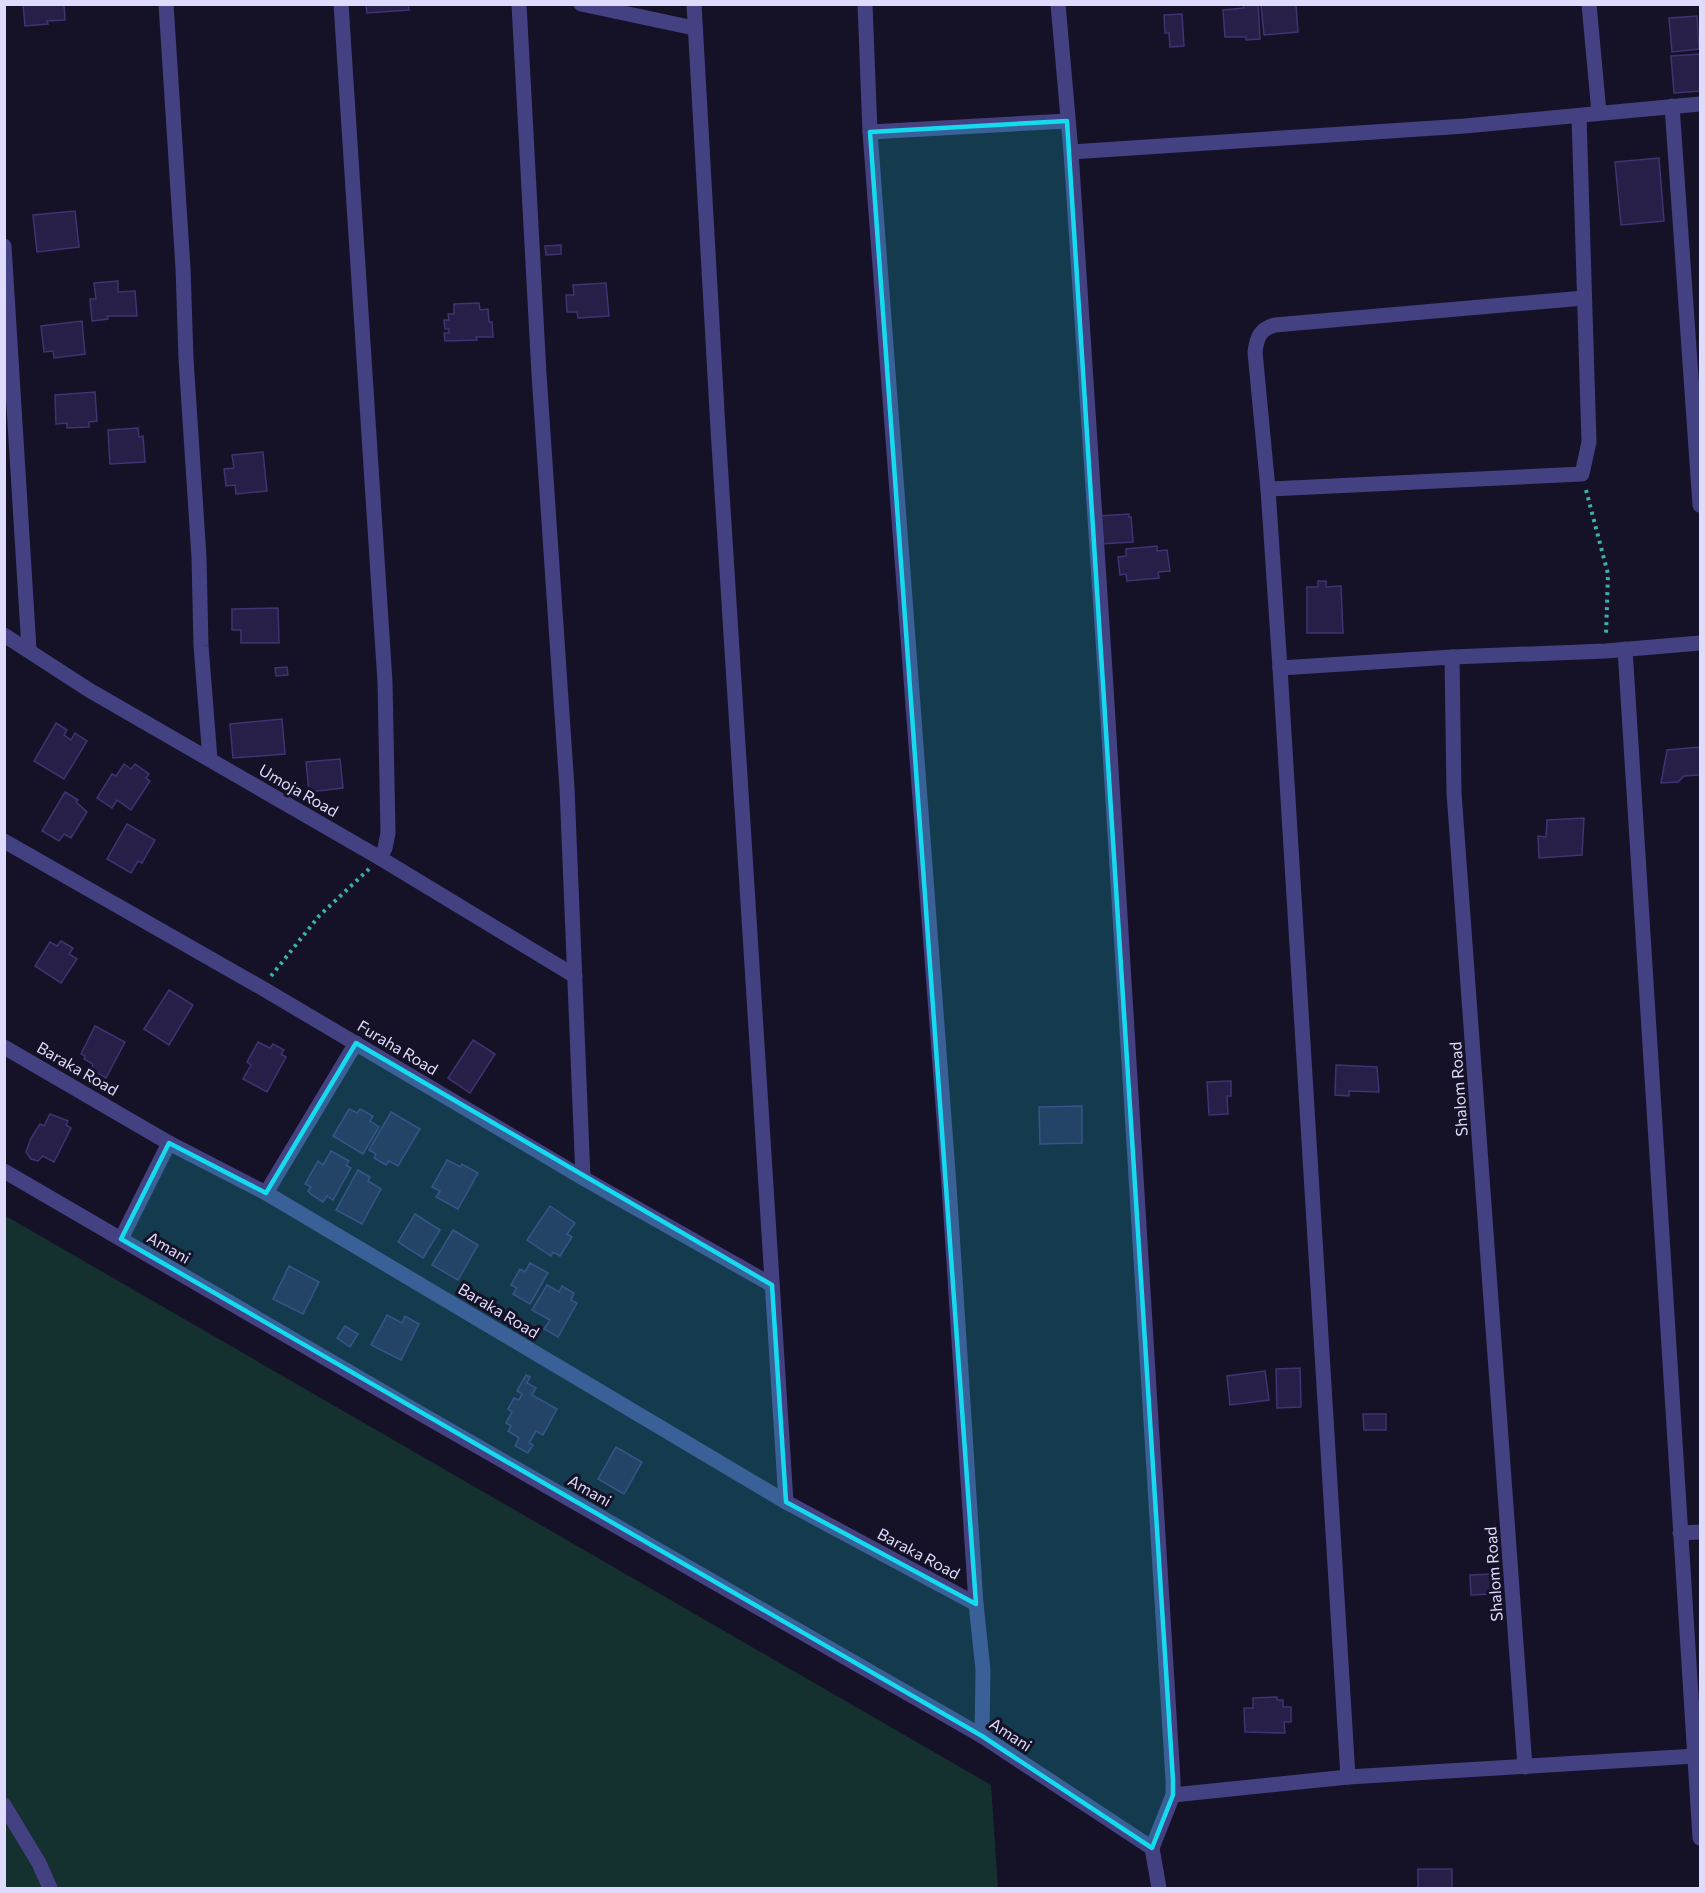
<svg xmlns="http://www.w3.org/2000/svg" width="1705" height="1893" viewBox="0 0 1705 1893" font-family="Commissioner,sans-serif">
  <style>
    .green { fill: #15312f }
    .building { fill: #271f47; stroke: #3f3371; stroke-width: 1.5 }
    .lines { fill: none; stroke-linecap: round; stroke-linejoin: round }
    .path { stroke: #3ab1a9; stroke-width: 4; stroke-dasharray: 3 4.5; stroke-linecap: butt }
    .street { stroke: #434182; stroke-width: 15 }
    .marked { fill: #16daed; fill-opacity: 0.2; stroke: #16daed; stroke-width: 4.5; stroke-linejoin: round }
    .labels { text-anchor: middle; dominant-baseline: central; stroke-width: 6; stroke-linejoin: round; paint-order: stroke }
    .street-label { font-size: 16px; fill: #dedbfc; stroke: #151227 }
  </style>
  <rect width="100%" height="100%" fill="#151227"/>
  <polygon class="green" points="4,1215 991,1785 998,1888 5,1888"/>
  <g class="building">
    <polygon points="23,4 64,4 65,20 47,21 48,24 25,26"/>
    <polygon points="366,4 408,4 409,10 367,13"/>
    <polygon points="1258,4 1260,39 1246,40 1246,37 1225,37 1223,10 1244,8 1243,5"/>
    <polygon points="1296,4 1298,32 1264,35 1261,5"/>
    <polygon points="1182,14 1184,46 1170,47 1169,33 1165,33 1164,15"/>
    <polygon points="1697,16 1699,49 1672,52 1669,18"/>
    <polygon points="1700,54 1700,91 1674,93 1671,56"/>
    <polygon points="1659,158 1664,221 1621,225 1615,162"/>
    <polygon points="75,211 79,247 37,252 33,215"/>
    <polygon points="561,245 561,254 546,255 545,246"/>
    <polygon points="118,281 118,292 135,291 137,316 107,316 108,319 92,321 90,299 96,299 94,283"/>
    <polygon points="606,283 609,316 578,318 577,312 567,312 566,295 574,295 573,285"/>
    <polygon points="479,303 480,310 488,309 489,322 492,322 493,337 476,337 477,340 445,341 444,333 449,333 449,329 445,329 444,320 449,320 448,314 454,314 454,304"/>
    <polygon points="82,321 85,354 54,358 53,351 44,352 41,326"/>
    <polygon points="95,392 97,421 89,422 89,427 67,428 67,423 56,424 55,395"/>
    <polygon points="138,428 139,437 143,436 145,462 110,464 108,430"/>
    <polygon points="263,452 267,491 236,494 235,485 226,486 224,469 234,468 232,455"/>
    <polygon points="1129,514 1129,517 1131,517 1133,542 1100,544 1098,516"/>
    <polygon points="1157,546 1157,551 1167,550 1170,571 1158,572 1159,578 1127,581 1126,574 1120,575 1118,557 1126,556 1126,549"/>
    <polygon points="1318,581 1326,581 1326,587 1341,586 1343,633 1307,633 1307,587 1318,587"/>
    <polygon points="278,608 279,643 241,643 241,630 232,630 232,609"/>
    <polygon points="287,667 288,675 276,676 275,668"/>
    <polygon points="282,719 285,754 233,758 230,724"/>
    <polygon points="56,723 67,730 64,735 71,740 75,733 87,741 64,779 34,761"/>
    <polygon points="1700,747 1700,775 1684,776 1678,782 1661,783 1667,750"/>
    <polygon points="340,759 343,788 309,792 306,762"/>
    <polygon points="124,764 131,769 135,764 149,774 146,778 150,781 131,810 117,800 112,808 97,798 112,774 116,776"/>
    <polygon points="65,792 78,800 76,802 87,812 71,838 64,834 59,841 42,831"/>
    <polygon points="1584,818 1582,855 1539,858 1538,836 1546,837 1547,820"/>
    <polygon points="127,824 155,840 142,863 138,861 131,873 107,859"/>
    <polygon points="61,941 73,948 69,954 77,959 61,983 35,966 50,942 57,946"/>
    <polygon points="169,990 193,1005 169,1045 144,1029"/>
    <polygon points="95,1026 125,1042 106,1078 91,1069 93,1064 84,1059 85,1056 81,1054"/>
    <polygon points="473,1040 495,1054 470,1093 448,1078"/>
    <polygon points="258,1042 270,1048 273,1044 284,1050 281,1054 286,1057 267,1092 243,1079 251,1065 247,1062"/>
    <polygon points="1336,1065 1377,1067 1379,1092 1349,1091 1349,1096 1335,1095"/>
    <polygon points="1231,1081 1231,1096 1227,1096 1228,1114 1209,1115 1207,1082"/>
    <polygon points="1082,1106 1082,1143 1040,1144 1039,1107"/>
    <polygon points="349,1109 357,1113 360,1109 373,1116 370,1121 379,1127 363,1154 333,1136"/>
    <polygon points="391,1112 420,1129 398,1166 389,1161 386,1165 374,1158 376,1154 369,1150"/>
    <polygon points="50,1114 68,1121 66,1125 71,1128 54,1162 43,1156 38,1161 31,1159 26,1152 31,1138 40,1124 44,1126"/>
    <polygon points="331,1151 349,1161 346,1165 351,1168 333,1200 327,1196 323,1202 312,1195 308,1191 311,1187 305,1184 318,1161 323,1165"/>
    <polygon points="447,1160 461,1167 462,1164 478,1173 458,1209 436,1197 440,1191 432,1187"/>
    <polygon points="358,1170 370,1177 368,1181 381,1189 362,1224 336,1210"/>
    <polygon points="550,1206 575,1223 567,1234 572,1237 560,1256 553,1252 551,1256 527,1240"/>
    <polygon points="415,1214 440,1230 423,1258 398,1242"/>
    <polygon points="453,1230 478,1245 458,1280 432,1265"/>
    <polygon points="530,1263 548,1273 530,1304 513,1294 517,1288 511,1285 520,1269 525,1272"/>
    <polygon points="289,1266 319,1282 303,1314 273,1299"/>
    <polygon points="547,1285 559,1292 562,1286 574,1293 571,1300 577,1303 558,1337 544,1329 550,1320 532,1310"/>
    <polygon points="387,1315 402,1323 405,1316 419,1324 401,1360 371,1345"/>
    <polygon points="345,1326 358,1334 350,1347 337,1338"/>
    <polygon points="1300,1368 1301,1407 1277,1408 1276,1369"/>
    <polygon points="1265,1371 1269,1400 1230,1405 1227,1376"/>
    <polygon points="526,1375 530,1377 527,1383 536,1388 532,1395 557,1409 543,1435 536,1431 529,1443 533,1445 528,1453 515,1446 519,1438 508,1431 511,1426 506,1423 512,1412 508,1409 514,1398 519,1400 522,1394 517,1391"/>
    <polygon points="1363,1414 1386,1414 1386,1430 1364,1430"/>
    <polygon points="616,1447 642,1462 624,1494 598,1479"/>
    <polygon points="1492,1574 1493,1594 1471,1595 1470,1575"/>
    <polygon points="1277,1697 1277,1700 1283,1700 1283,1707 1291,1707 1291,1722 1284,1722 1285,1733 1245,1732 1244,1708 1253,1708 1253,1698"/>
    <rect x="1418" y="1869" width="34" height="19"/>
  </g>
  <g class="lines">
    <g class="path">
      <polyline points="1586,490 1608,574 1606,635"/>
      <polyline points="271,976 319,916 369,869"/>
    </g>
    <g class="street">
      <polyline points="166,4 183,268 186,359 199,557 201,646 210,759"/>
      <polyline points="341,4 385,682 388,833 385,848 380,858"/>
      <polyline points="519,4 539,374 567,788 583,1178"/>
      <polyline points="581,4 694,28"/>
      <polyline points="694,4 718,429 786,1502"/>
      <polyline points="865,4 870,132 949,1185 976,1604 983,1670 982,1736"/>
      <polyline points="1058,4 1071,152 1105,671 1173,1780 1173,1795 1152,1848 1159,1888"/>
      <polyline points="1589,4 1599,113"/>
      <polyline points="1672,106 1700,505"/>
      <polyline points="870,132 1067,121"/>
      <polyline points="1071,152 1465,126 1700,104"/>
      <polyline points="4,246 29,649"/>
      <polyline points="1268,489 1582,474 1589,442 1579,116"/>
      <polyline points="4,635 89,690 380,858 575,976"/>
      <polyline points="1625,649 1700,1838"/>
      <polyline points="1280,668 1452,657"/>
      <polyline points="4,841 262,988 583,1178 772,1285"/>
      <polyline points="4,1047 169,1143 266,1193 786,1502 976,1604"/>
      <polyline points="4,1171 423,1415 982,1736 1152,1848"/>
      <polyline points="266,1193 356,1043"/>
      <polyline points="121,1239 169,1143"/>
      <polyline points="1680,1533 1700,1532"/>
      <polyline points="1525,1767 1454,793 1452,657 1606,651 1700,643"/>
      <path d="M 1348,1777 L 1280,668 L 1268,489 L 1255,352 C 1257,337 1260,329 1275,325 L 1584,298"/>
      <polyline points="1173,1795 1348,1777 1696,1756"/>
      <polyline points="4,1805 39,1863 50,1888"/>
    </g>
  </g>
  <path class="marked" d="M 1067,121 L 1173,1780 L 1173,1795 L 1152,1848 L 982,1736 L 121,1239 L 169,1143 L 266,1193 L 356,1043 L 772,1285 L 786,1502 L 976,1604 L 870,132 Z"/>
  <g class="labels">
    <g class="street-label">
      <text transform="translate(299 790) rotate(30)">Umoja Road</text>
      <text transform="translate(398 1047) rotate(31)">Furaha Road</text>
      <text transform="translate(78 1068) rotate(30)">Baraka Road</text>
      <text transform="translate(1458 1089) rotate(-94)">Shalom Road</text>
      <text transform="translate(169 1247) rotate(30)">Amani</text>
      <text transform="translate(499 1310) rotate(31)">Baraka Road</text>
      <text transform="translate(590 1490) rotate(30)">Amani</text>
      <text transform="translate(919 1553) rotate(28)">Baraka Road</text>
      <text transform="translate(1493 1574) rotate(-94)">Shalom Road</text>
      <text transform="translate(1011 1734) rotate(33)">Amani</text>
    </g>
  </g>
  <rect width="1705" height="1893" fill="none" stroke="#dedbfc" stroke-width="12"/>
</svg>
